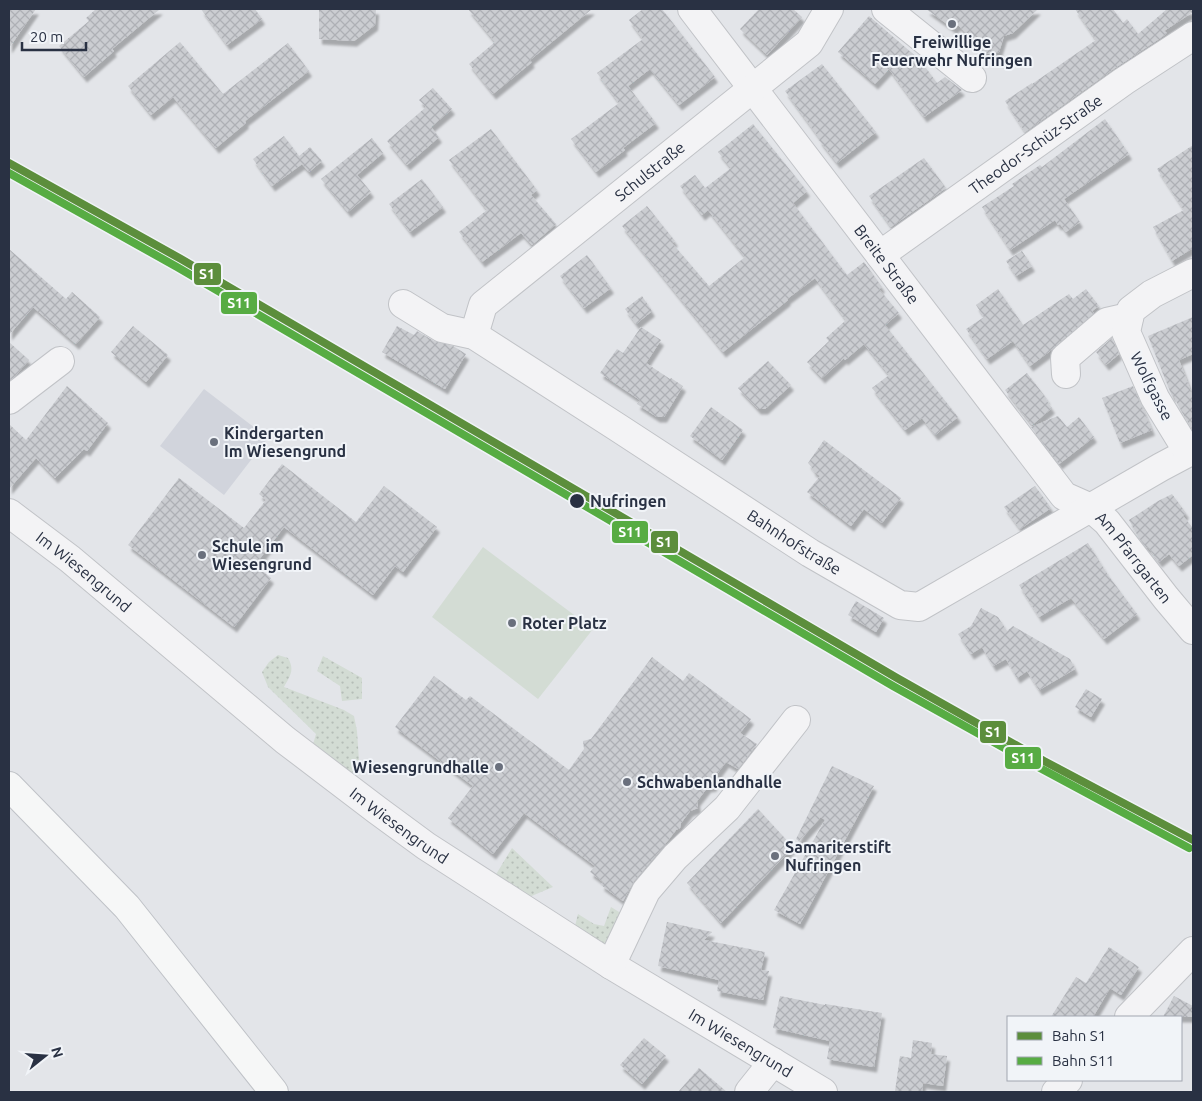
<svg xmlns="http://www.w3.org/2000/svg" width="1202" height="1101" viewBox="0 0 1202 1101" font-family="Ubuntu,sans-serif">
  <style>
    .built { fill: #d1d4dc }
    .grass { fill: url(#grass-dots) }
    .park { fill: #d3dcd4 }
    .building { fill: url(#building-cross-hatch); filter: url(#shadow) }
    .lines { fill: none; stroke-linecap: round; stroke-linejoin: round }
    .minor-casing { stroke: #c1c3c7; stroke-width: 30 }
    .major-casing { stroke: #bfc2c7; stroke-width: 30 }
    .minor { stroke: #f3f3f5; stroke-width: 28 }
    .major { stroke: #f6f7f7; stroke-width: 28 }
    .rail-1-casing { stroke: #f1f4f8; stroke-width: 11 }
    .rail-2-casing { stroke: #f1f4f8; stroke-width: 11 }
    .rail-1 { stroke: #5c8e3c; stroke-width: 8 }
    .rail-2 { stroke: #57ac43; stroke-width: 8 }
    .poi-dot { fill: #6a707d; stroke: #f1f4f8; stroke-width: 2 }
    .stop-dot { fill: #293143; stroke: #f1f4f8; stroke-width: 2 }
    .labels { text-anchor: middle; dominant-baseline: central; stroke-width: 4; stroke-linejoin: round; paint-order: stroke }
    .poi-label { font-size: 16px; font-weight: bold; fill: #293143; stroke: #f1f4f8; text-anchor: start }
    .street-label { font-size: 16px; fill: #293143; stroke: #f1f4f8 }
    .stop-label { font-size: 16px; font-weight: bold; fill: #293143; stroke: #f1f4f8; text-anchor: start }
    .line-badge { stroke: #f1f4f8; stroke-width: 2 }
    .badge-label { font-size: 14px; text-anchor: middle; font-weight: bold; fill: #fff }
  </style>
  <defs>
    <pattern id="grass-dots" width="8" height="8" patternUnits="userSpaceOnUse" patternTransform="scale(1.25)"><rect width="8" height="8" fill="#d3dcd4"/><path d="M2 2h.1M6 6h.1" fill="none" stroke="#b5bdb7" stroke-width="1.8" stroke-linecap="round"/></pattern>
    <pattern id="building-cross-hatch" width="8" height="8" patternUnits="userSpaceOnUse" patternTransform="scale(1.25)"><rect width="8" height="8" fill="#cbcdd1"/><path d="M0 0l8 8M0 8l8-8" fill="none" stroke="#aeb0b5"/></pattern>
    <filter id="shadow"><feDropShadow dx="3" dy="5.5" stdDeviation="1" flood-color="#0004"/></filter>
  </defs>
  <rect width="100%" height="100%" fill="#e3e5e9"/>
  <polygon class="built" points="204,389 268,438 224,495 160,446"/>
  <g class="grass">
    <path d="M 278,655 L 288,658 C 295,670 290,676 284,687 L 344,710 L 354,716 L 357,731 L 359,761 L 350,777 L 312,748 L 316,734 L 268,687 L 262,672 L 269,662 Z"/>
    <polygon points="323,656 362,678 362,699 342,701 340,686 317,671"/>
    <polygon points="512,848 553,887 522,900 492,881"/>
    <polygon points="611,907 624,915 609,946 594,943 574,930 578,914 594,924 604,926"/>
  </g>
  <polygon class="park" points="483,547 593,629 538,699 432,617"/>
  <g class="building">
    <polygon points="9,9 36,9 9,48"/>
    <polygon points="96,9 160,9 112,49 114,51 84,77 59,46 89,21 86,18"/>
    <polygon points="201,9 255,9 262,19 227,45"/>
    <polygon points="319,9 376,9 375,25 354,41 319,39"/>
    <polygon points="468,9 592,9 530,60 532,62 493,94 469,64 495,42"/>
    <polygon points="643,9 662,9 715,77 679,105 650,69 628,86 656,123 623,148 625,150 596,172 571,139 619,103 597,73 643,39 629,20"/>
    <polygon points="759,9 793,9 802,17 767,55 740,29"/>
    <polygon points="926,9 1038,9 1013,33 1004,36 999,52 986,54 958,25 954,29"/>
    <polygon points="1075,9 1113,9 1123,23 1127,19 1138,34 1167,9 1193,9 1193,12 1164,31 1167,33 1162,37 1115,68 1025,132 1005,101 1032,83 1032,84 1096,40"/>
    <polygon points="869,16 920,60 937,83 945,77 962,90 924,117 889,69 875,84 838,52"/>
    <polygon points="180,42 223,94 288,43 309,71 245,121 246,123 216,148 173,97 151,115 128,86"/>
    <polygon points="822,64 876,132 837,163 819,140 820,139 785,91"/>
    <polygon points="433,88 452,109 431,127 439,137 407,165 387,141 426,107 419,100"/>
    <polygon points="1105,119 1129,154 1064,199 1080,222 1066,232 1060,224 1058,225 1055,220 1010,250 982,207 1014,186 1012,184 1040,165 1042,167"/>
    <polygon points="753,124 807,191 793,203 847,275 864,262 882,287 879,289 899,313 885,325 958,417 935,435 922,418 905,430 872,388 889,375 864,344 845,360 844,358 822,378 807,362 829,341 826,338 846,320 815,278 787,299 788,300 723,352 622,226 647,206 675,241 672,243 709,286 745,257 708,210 702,215 680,186 695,175 705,188 731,168 718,152"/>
    <polygon points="491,129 537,190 531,195 556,224 532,245 521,233 482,262 459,232 487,210 449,160"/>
    <polygon points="284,136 299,156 310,147 322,161 309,172 302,164 272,186 253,159"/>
    <polygon points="372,138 383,153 357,175 371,192 348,212 321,179"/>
    <polygon points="1193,145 1193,248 1172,261 1153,227 1184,210 1157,169"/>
    <polygon points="924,158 946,188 891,227 869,196"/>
    <polygon points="422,179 443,207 410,232 389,204"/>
    <polygon points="9,249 66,299 72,292 100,317 76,344 33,307 9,335"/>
    <polygon points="1022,251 1032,266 1016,276 1006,261"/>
    <polygon points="587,255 611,288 584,308 560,276"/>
    <polygon points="998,289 1023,325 1069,294 1073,299 1086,289 1099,306 1092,311 1094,313 1054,348 1030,366 1013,341 987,359 966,329 984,317 976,305"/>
    <polygon points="642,296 652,311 636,324 625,309"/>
    <polygon points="1193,317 1193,354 1179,360 1193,397 1193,431 1178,405 1174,396 1172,396 1148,336"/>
    <polygon points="133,326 168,355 146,382 111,352"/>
    <polygon points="397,326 414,335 417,331 434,341 453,346 466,354 445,389 382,352"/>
    <polygon points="641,327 661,340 646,363 670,379 671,378 683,386 664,417 657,417 637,404 640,400 600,373 617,349 623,353"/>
    <polygon points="1112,338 1119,354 1106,365 1096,352"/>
    <polygon points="9,342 29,360 15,376 9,381"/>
    <polygon points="768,361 791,385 765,409 758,409 738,388"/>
    <polygon points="1027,373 1047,399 1046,400 1052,408 1032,425 1005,390"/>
    <polygon points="67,386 108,423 87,451 84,449 55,478 36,458 9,489 9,424 26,440"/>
    <polygon points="1133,386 1152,430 1120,443 1102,398"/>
    <polygon points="711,407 743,430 722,460 690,436"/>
    <polygon points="1058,416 1067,427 1079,417 1094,437 1059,464 1031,427"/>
    <polygon points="824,440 901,498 882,523 864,509 851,526 807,492 820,476 812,470 813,469 808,463"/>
    <polygon points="282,464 356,522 384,486 437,527 403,572 395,566 373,595 284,527 255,565 271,578 234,627 128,545 179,478 244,528 266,500 259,494"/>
    <polygon points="1035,486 1051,508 1020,529 1004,507"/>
    <polygon points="1172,494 1186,513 1183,516 1193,528 1193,555 1179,566 1169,554 1159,562 1148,547 1147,548 1139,538 1129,520 1158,501"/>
    <polygon points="1088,543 1108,575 1137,614 1104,639 1071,598 1039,617 1019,585"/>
    <polygon points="856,601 884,618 876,632 848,615"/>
    <polygon points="981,608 998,617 1007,631 1013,626 1070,659 1075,669 1039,690 1027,671 1017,678 1006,659 993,666 982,647 971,654 958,634 971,626"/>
    <polygon points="652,657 683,681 689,673 751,719 740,733 757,744 738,769 726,762 714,778 714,786 708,787 697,801 698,808 690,811 681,823 680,828 676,830 663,847 634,881 623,901 601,885 603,882 590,872 595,866 524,813 493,854 448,818 473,786 395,727 434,676 466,700 470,696 569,770 584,749 583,741 591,739"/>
    <polygon points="1086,689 1102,699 1091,717 1075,707"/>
    <polygon points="832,766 874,786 800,924 774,910 825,820 821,817 799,841 796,839"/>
    <polygon points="758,809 793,847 721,923 687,883"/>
    <polygon points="667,922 712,932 704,940 765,952 761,970 769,971 763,1000 717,991 719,980 658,966"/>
    <polygon points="1109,947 1139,967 1121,995 1110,988 1093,1017 1051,1017 1076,977 1086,983"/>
    <polygon points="780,996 825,1005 825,1004 882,1013 874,1067 827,1059 830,1041 773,1028"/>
    <polygon points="1174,996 1193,1006 1193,1017 1163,1017"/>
    <polygon points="644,1038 666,1056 642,1084 620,1065"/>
    <polygon points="913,1040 932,1043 931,1054 947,1056 943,1086 923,1083 922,1092 906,1092 895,1091 900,1056 911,1058"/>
    <polygon points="699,1068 727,1092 678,1092"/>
  </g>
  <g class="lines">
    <g class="minor-casing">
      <g id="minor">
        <path id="s1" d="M 692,9 L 1064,496 L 1091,508 L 1107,522 L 1166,598 L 1193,630"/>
        <polyline points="886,9 972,78"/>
        <path id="s2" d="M 880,255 L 1124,81 L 1193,36"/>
        <path id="s3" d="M 403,304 L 442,328 L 474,335 L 617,427 L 810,553 L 900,605 L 919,607 L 1161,467 L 1193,450"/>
        <path id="s4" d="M 474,335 L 483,305 L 809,43 L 829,9"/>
        <polyline points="1066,374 1065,358 1107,322 1129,317"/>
        <polyline points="9,400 60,361"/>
        <polyline points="1188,452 1155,398 1126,332 1131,310 1152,294 1193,273"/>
        <path id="s5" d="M 9,513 L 70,559 L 285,740 L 377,810 L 426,846 L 611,965 L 823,1092"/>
        <polyline points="611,965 646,891 675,857 727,808 796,720"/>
        <polyline points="1129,1017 1193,951"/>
        <polyline points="749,1092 773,1062"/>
        <polyline points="1056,1092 1068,1080"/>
      </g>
    </g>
    <g class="major-casing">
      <polyline id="major" points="9,786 127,907 274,1092"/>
    </g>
    <use href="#minor" class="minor"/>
    <use href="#major" class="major"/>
    <g class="rail-1-casing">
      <polyline id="rail-1" points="9,163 181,259 897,678 1044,761 1193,840"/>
    </g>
    <g class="rail-2-casing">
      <polyline id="rail-2" points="9,173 177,267 893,686 1040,768 1189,848"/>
    </g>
    <use href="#rail-1" class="rail-1"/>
    <use href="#rail-2" class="rail-2"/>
  </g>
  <g class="poi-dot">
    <circle cx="952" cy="24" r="5"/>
    <circle cx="214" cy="442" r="5"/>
    <circle cx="202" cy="555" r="5"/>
    <circle cx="512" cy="623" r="5"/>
    <circle cx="499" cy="767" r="5"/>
    <circle cx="627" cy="782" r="5"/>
    <circle cx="775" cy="856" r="5"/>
  </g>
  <circle class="stop-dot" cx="577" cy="501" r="8"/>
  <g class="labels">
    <g class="poi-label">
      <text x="952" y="42" text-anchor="middle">Freiwillige<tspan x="952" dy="18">Feuerwehr Nufringen</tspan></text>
      <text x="224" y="433">Kindergarten<tspan x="224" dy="18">Im Wiesengrund</tspan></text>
      <text x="212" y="546">Schule im<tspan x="212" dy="18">Wiesengrund</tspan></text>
      <text x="522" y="623">Roter Platz</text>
      <text x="489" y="767" text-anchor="end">Wiesengrundhalle</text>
      <text x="637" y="782">Schwabenlandhalle</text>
      <text x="785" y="847">Samariterstift<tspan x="785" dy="18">Nufringen</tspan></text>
    </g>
    <g class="street-label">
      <text stroke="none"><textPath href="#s2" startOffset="191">Theodor-Schüz-Straße</textPath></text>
      <text stroke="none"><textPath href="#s4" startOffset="245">Schulstraße</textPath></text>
      <text stroke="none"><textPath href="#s1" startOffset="321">Breite Straße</textPath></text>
      <text transform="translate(1152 386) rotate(63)">Wolfgasse</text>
      <text stroke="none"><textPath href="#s3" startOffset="460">Bahnhofstraße</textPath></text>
      <text stroke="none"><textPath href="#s1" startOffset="708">Am Pfarrgarten</textPath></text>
      <text stroke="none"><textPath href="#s5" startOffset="95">Im Wiesengrund</textPath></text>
      <text stroke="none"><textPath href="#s5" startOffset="500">Im Wiesengrund</textPath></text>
      <text stroke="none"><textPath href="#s5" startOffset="905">Im Wiesengrund</textPath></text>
    </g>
    <g class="stop-label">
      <text x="590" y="501">Nufringen</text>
    </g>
  </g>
  <g class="line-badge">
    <rect x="193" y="262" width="29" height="24" rx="5" fill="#5c8e3c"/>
    <rect x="220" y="291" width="38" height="24" rx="5" fill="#57ac43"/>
    <rect x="611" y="520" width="38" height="24" rx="5" fill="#57ac43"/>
    <rect x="650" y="530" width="29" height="24" rx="5" fill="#5c8e3c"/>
    <rect x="979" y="720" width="28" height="24" rx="5" fill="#5c8e3c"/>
    <rect x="1004" y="746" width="38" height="24" rx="5" fill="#57ac43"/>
  </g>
  <g class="badge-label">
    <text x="207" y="279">S1</text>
    <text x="239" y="308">S11</text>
    <text x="630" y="537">S11</text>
    <text x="664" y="547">S1</text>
    <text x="993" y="737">S1</text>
    <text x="1023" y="763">S11</text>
  </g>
  <rect width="1202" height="1101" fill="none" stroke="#293143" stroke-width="20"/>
  <rect x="1007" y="1016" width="175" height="65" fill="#f1f4f8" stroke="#a1a6b0"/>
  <rect x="1017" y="1032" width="25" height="8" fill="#5c8e3c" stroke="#a1a6b0"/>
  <text x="1052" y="1041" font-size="15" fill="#293143">Bahn S1</text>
  <rect x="1017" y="1057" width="25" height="8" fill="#57ac43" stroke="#a1a6b0"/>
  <text x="1052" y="1066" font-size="15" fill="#293143">Bahn S11</text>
  <g transform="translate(45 1056) rotate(73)" stroke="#f1f4f8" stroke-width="4" paint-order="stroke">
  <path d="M0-4L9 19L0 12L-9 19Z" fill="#293143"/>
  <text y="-8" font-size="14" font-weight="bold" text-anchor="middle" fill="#293143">N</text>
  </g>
  <path d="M22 42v8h64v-8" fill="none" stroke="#293143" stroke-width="2.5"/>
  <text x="30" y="42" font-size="15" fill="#293143" stroke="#f1f4f8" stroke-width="4" paint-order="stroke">20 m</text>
</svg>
